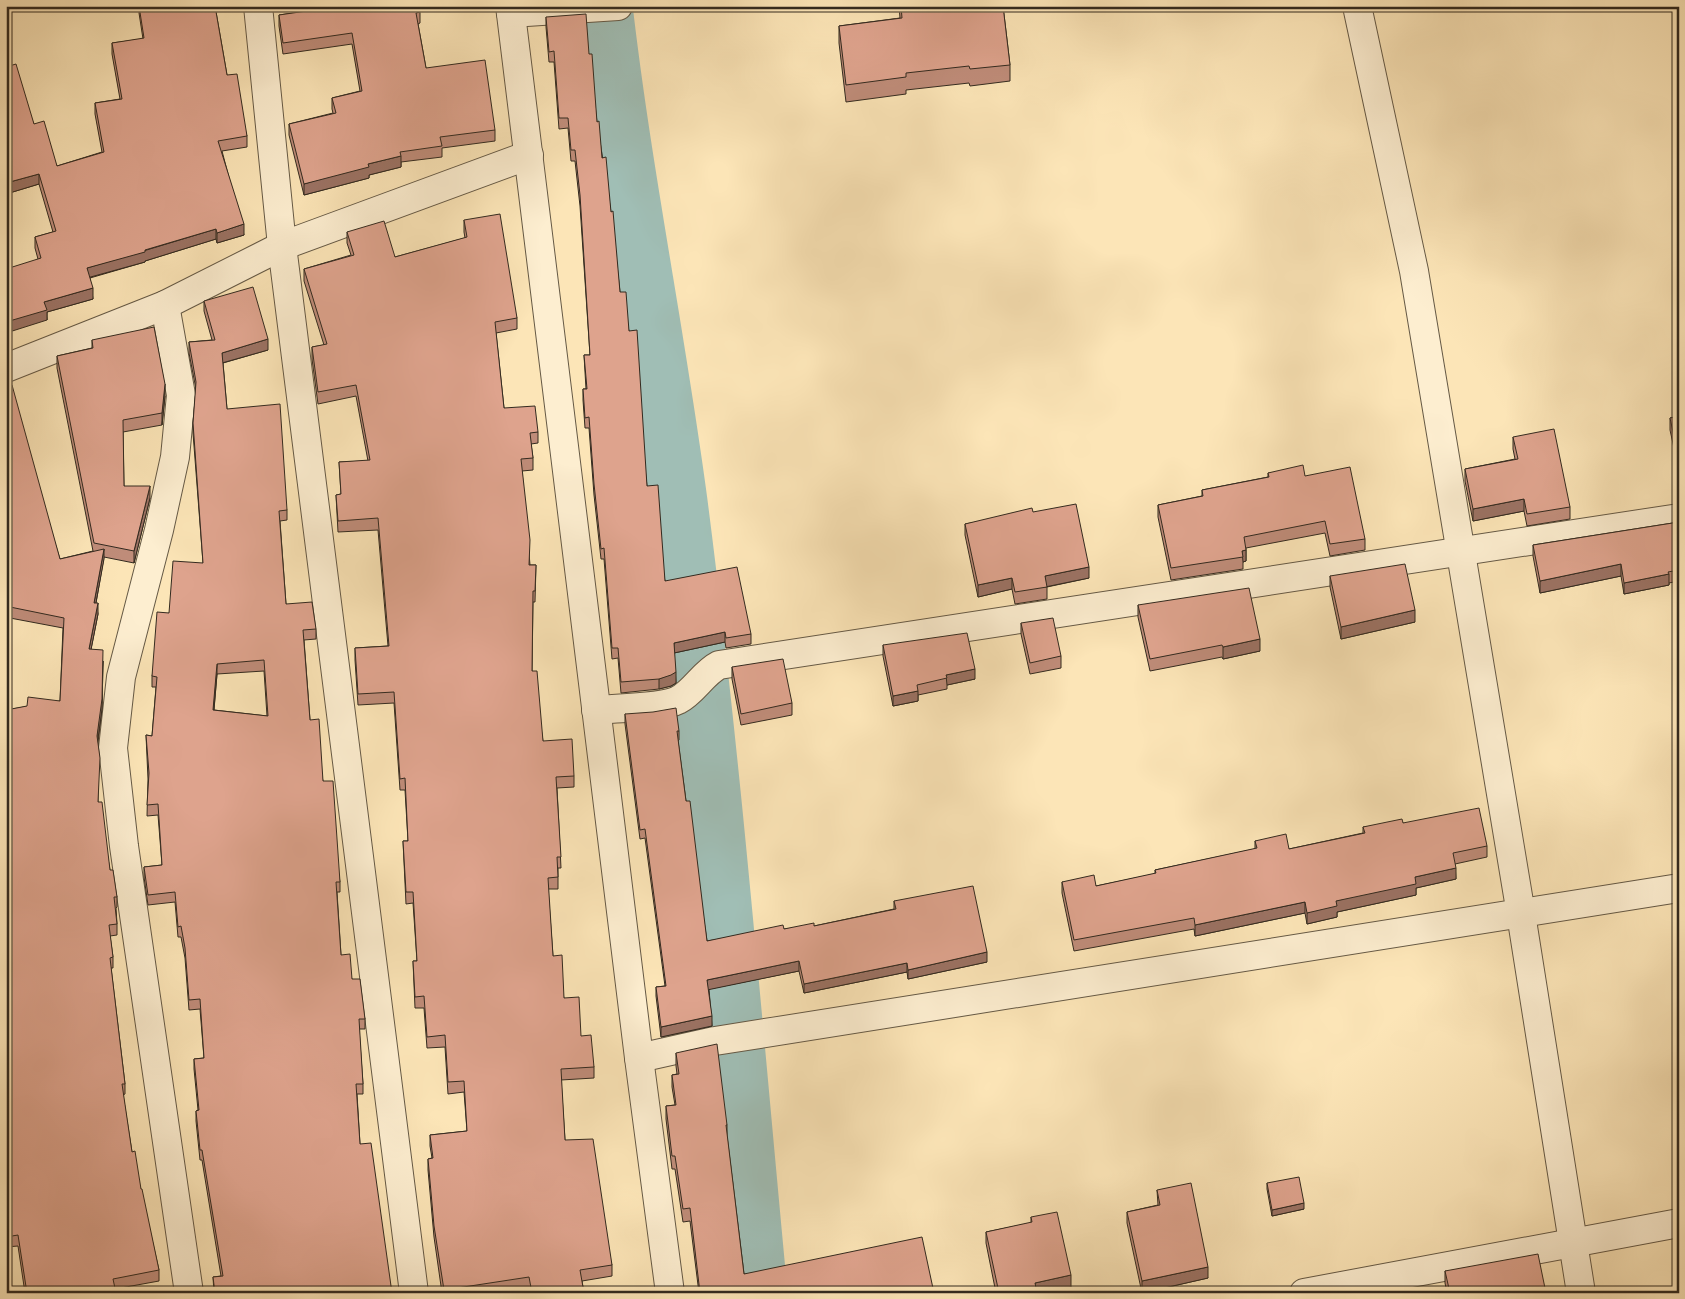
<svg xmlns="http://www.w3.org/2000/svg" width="1685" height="1299" viewBox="0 0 1685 1299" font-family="'IM FELL DW Pica',serif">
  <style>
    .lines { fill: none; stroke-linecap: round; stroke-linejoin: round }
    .river { stroke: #a0beb5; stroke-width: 59 }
    .minor-casing { stroke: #655945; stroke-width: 30 }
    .minor { stroke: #fdeed0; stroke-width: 28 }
    .wall { fill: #bf8c79; stroke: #332a1f; fill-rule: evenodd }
    .shaded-wall { fill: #9b7263; stroke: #332a1f }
    .building { fill: #dea38d; stroke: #332a1f; fill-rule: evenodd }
  </style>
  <rect width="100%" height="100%" fill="#fce5b7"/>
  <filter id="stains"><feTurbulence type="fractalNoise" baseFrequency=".004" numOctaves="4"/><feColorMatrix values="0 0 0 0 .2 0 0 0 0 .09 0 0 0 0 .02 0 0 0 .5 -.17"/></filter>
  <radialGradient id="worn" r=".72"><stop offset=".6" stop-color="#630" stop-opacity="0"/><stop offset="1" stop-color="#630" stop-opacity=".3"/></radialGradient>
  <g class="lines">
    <path class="river" d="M 603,6 C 622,172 656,336 678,502 C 712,765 733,1029 758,1293"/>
    <g class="minor-casing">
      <g id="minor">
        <polyline points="258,6 282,246 414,1293"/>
        <polyline points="510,6 639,1058 670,1293"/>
        <polyline points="1357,6 1414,271 1521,914 1581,1293"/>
        <polyline points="511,13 618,6"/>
        <polyline points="165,305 181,395 175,457 159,530 121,677 113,748 124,846 189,1293"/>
        <polyline points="6,368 165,305 282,246 529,155"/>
        <path d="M 596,710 C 615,708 663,708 678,700 C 694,692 703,673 719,665 L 1679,518"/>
        <polyline points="639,1058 715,1041 1679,888"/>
        <polyline points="1304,1293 1679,1223"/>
      </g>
    </g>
    <use href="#minor" class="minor"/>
  </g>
  <g class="wall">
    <polygon points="139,6 215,6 227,75 247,136 247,147 222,151 244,235 217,243 216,239 145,261 145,262 90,278 93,299 47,312 47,320 38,259 35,248 35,237 53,232 39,184 6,194 6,67 34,124 57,166 102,152 95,114 95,103 120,99 112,54 112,43 143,39 139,13"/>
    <polygon points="326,6 419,6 420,12 420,23 418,24 426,68 495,130 495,141 442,148 442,157 401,162 401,167 369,175 369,178 304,195 289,135 289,124 333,113 332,109 332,98 360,91 352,44 283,54 279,26 279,15 326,8"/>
    <polygon points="899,6 1003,6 1010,65 1010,81 970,86 969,83 906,90 906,94 846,102 839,43 839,26 900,18"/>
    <polygon points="546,17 589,54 597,122 611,212 620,292 629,331 647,486 665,581 751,634 751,644 726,648 725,642 674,653 676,683 671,686 659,689 621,693 618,658 612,659 604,559 601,559 594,495 589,428 585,428 583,400 583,389 586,389 584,355 590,355 580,206 575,161 571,161 568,128 559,129 554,62 549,62 546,27"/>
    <polygon points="464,220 517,318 517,329 496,333 504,408 538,432 538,443 531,444 533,458 533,470 522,471 530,565 536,565 535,602 533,602 532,671 543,741 574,776 574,787 557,788 561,868 558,868 558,889 548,889 553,956 564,998 594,1067 594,1078 561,1080 565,1140 612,1265 612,1276 582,1281 584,1293 530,1293 529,1289 502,1293 442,1293 434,1237 428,1170 428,1159 432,1158 430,1146 430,1135 467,1131 464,1092 448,1094 445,1047 427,1048 424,1008 415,1008 413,961 417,961 413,903 406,904 403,841 408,841 405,790 400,790 394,703 358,705 355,660 355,648 388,646 378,530 338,532 336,495 341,494 339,462 368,461 356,396 318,404 312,359 312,347 324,345 304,281 304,269 351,255 347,243 347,232 395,257 465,238 464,232"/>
    <path d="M 204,301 L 268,350 L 223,363 L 227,409 L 287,510 L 287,520 L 280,521 L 286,604 L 316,629 L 316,639 L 304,640 L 310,720 L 323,781 L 340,882 L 340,892 L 337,892 L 341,955 L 352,979 L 365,1019 L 365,1029 L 359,1029 L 363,1084 L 363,1094 L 357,1094 L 360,1144 L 392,1293 L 214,1293 L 213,1277 L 221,1276 L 202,1160 L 200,1160 L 196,1121 L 196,1111 L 198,1110 L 194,1069 L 194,1059 L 204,1058 L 200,1009 L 189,1010 L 185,958 L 181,937 L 178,937 L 175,902 L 148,905 L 144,877 L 144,867 L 162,865 L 158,815 L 147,816 L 148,779 L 146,735 L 152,736 L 156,687 L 152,687 L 152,676 L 169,613 L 203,563 L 193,433 L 193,423 L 196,389 L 189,353 L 189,342 L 212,340 L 204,311 ZM 264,671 L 267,716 L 214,710 L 217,674 Z"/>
    <polygon points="92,340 165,396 162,425 123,432 124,486 150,498 134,563 104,557 96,603 98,614 91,649 103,661 102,709 98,742 98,802 110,870 117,897 117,907 116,908 117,924 117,935 110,936 113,957 113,968 111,968 125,1084 125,1094 123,1095 132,1152 159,1270 159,1281 115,1289 116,1293 25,1293 18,1246 6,1247 6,710 60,701 63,628 10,618 10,621 6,620 6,386 60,559 93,551 57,368 57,356 92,348"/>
    <polygon points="1679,416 1679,471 1670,430 1670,418"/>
    <polygon points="1513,437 1570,507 1570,519 1527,526 1524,511 1473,521 1465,481 1465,469 1515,459 1513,449"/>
    <polygon points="1268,473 1305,476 1365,539 1365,550 1330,556 1325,533 1246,548 1246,561 1243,562 1243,569 1171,580 1158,517 1158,505 1202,496 1202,490 1268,477"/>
    <polygon points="1033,512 1089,578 1047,587 1047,599 1015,604 1012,589 978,597 965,535 965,524"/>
    <polygon points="1679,522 1679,581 1669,583 1669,585 1624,594 1621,576 1540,593 1533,556 1533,545"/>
    <polygon points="1330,576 1415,622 1341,639 1330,587"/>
    <polygon points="1138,605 1260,651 1223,659 1222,657 1150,671 1138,617"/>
    <polygon points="1021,623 1061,656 1061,668 1030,674 1021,634"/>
    <polygon points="883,645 975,679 947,685 947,689 918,695 918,701 893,706 883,656"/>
    <polygon points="732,667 792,703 792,715 741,725 732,679"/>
    <polygon points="625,714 679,731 679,740 678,741 686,801 707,941 784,929 814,926 894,909 894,901 987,962 908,979 907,972 804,993 799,971 709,989 712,1026 661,1037 656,996 656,987 665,986 645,838 640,839 625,724"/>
    <polygon points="1403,823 1487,846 1487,857 1455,864 1456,879 1416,888 1416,895 1337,912 1337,917 1307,924 1305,913 1195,936 1194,929 1074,951 1062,893 1062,882 1096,886 1155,874 1155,870 1255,849 1255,841 1289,849 1363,833 1363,827"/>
    <polygon points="676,1053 727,1125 727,1136 744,1274 934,1293 699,1293 690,1221 683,1222 675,1169 672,1169 666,1119 666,1106 675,1105 672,1087 672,1075 677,1074 676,1066"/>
    <polygon points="1267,1183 1304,1209 1272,1216 1267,1189"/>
    <polygon points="1157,1190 1208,1278 1142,1293 1127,1223 1127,1212 1158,1205"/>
    <polygon points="1031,1217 1071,1287 1045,1293 996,1293 986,1243 986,1232 1031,1223"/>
    <polygon points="1445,1271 1546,1293 1447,1293 1445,1283"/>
  </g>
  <g class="shaded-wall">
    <polygon points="401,156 401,167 369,175 369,178 304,195 304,184 368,164"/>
    <polygon points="39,174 39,184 6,194 6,183"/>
    <polygon points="244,224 244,235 217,243 217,233"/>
    <polygon points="216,229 216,239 145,261 145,262 87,278 87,268"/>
    <polygon points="93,288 93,299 47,312 47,320 6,333 6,322 44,302"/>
    <polygon points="268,339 268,350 222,363 222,353"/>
    <polygon points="165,384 165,396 162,425 162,413"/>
    <polygon points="150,486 150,498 134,563 134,551"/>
    <polygon points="1524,499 1524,511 1473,521 1473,509"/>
    <polygon points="104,549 104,559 94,613 94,603"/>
    <polygon points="1246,550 1246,561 1243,562 1242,551"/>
    <polygon points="1621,564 1621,576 1540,593 1540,581"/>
    <polygon points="1089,567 1089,578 1045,587 1045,576"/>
    <polygon points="1669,574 1669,585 1624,594 1624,583"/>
    <polygon points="1012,578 1012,589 978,597 978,585"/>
    <polygon points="98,603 98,614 89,660 89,649"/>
    <polygon points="1415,610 1415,622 1341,639 1341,627"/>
    <polygon points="725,632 725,642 674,653 674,643"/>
    <polygon points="1260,639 1260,651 1223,659 1223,647"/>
    <polygon points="103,661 102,709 97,746 97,736"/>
    <polygon points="217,664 217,674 213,720 213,710"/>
    <polygon points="975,669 975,679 947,685 946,675"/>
    <polygon points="676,672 676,683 671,686 659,689 659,679"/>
    <polygon points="918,691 918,701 893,706 893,696"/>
    <polygon points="1456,868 1456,879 1416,888 1416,895 1337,912 1337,917 1307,924 1307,913 1336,901 1415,877"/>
    <polygon points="1305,902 1305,913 1195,936 1195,925"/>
    <polygon points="987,952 987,962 908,979 908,970"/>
    <polygon points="799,961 799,971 707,990 707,980"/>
    <polygon points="907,963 907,972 804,993 804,984"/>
    <polygon points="712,1016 712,1026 661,1037 661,1027"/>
    <polygon points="1304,1203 1304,1209 1272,1216 1272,1210"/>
    <polygon points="1208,1267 1208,1278 1142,1293 1142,1281"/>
    <polygon points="1071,1275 1071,1287 1045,1293 1035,1293 1035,1283"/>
  </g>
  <g class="building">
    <polygon points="139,6 215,6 227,75 237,74 247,136 218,141 244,224 217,233 216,229 145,250 145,252 87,268 93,288 44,302 47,310 6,322 6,269 41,258 35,237 56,231 39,174 6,183 6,67 16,64 34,124 44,121 57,166 104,152 95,103 122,99 112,43 144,38"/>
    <polygon points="327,6 419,6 420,12 416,13 426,68 485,60 495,130 440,137 442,146 400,152 401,156 368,164 369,167 304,184 289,124 336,113 332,98 362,91 352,33 283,43 279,15 327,8"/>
    <polygon points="901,6 1003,6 1010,65 970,69 969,66 906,73 906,77 846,85 839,26 902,18"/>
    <polygon points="586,14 589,54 592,54 597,122 599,121 602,158 606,157 611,212 613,211 620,292 626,292 629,331 637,330 647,486 658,485 665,581 737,567 751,634 726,638 725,632 674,643 676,672 671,675 659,679 621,682 618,648 612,648 604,548 601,549 594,484 589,417 585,418 583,389 587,389 584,355 590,355 580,195 575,150 571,150 568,118 559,118 554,51 549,52 546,17"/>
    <polygon points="500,214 517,318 495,322 504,408 535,406 538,432 530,433 533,458 521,459 530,540 529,565 536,565 535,591 533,591 532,671 537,671 543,741 572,739 574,776 556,777 561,857 557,857 558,877 548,878 553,956 562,955 564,998 579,997 581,1036 591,1035 594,1067 561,1069 565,1140 593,1139 612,1265 580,1270 584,1293 532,1293 529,1277 444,1290 434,1226 428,1159 433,1158 430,1135 467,1131 464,1081 448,1082 445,1035 427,1037 424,996 415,997 413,961 417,961 413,892 406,892 403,841 408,841 405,778 400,779 394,692 358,694 355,648 389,646 378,518 338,521 336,495 341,494 339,462 370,460 356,385 318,392 312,347 327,344 304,269 354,255 347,232 384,221 395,257 467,237 464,220"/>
    <path d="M 253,287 L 268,339 L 222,353 L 227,409 L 280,404 L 287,510 L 279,511 L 286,604 L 312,602 L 316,629 L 303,630 L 310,720 L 319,719 L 323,781 L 333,781 L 340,882 L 336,882 L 341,955 L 350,954 L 352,979 L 360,979 L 365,1019 L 359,1019 L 363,1084 L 356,1084 L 360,1144 L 371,1143 L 392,1293 L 215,1293 L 213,1277 L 223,1276 L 202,1150 L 200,1150 L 196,1111 L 199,1110 L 194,1059 L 204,1058 L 200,999 L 189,1000 L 185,948 L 181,926 L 178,927 L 175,892 L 148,895 L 144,867 L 162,865 L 158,804 L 147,805 L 149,773 L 146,735 L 152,736 L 157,677 L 152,676 L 157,612 L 169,613 L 173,561 L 203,563 L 193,423 L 196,382 L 189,342 L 215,340 L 204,301 ZM 264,660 L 268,716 L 213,710 L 217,664 Z"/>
    <polygon points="154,327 165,384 162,413 123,420 124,486 150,486 134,551 94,543 57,356 93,348 92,340"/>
    <polygon points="12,385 60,559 104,549 94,603 98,603 89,649 103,650 102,699 97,736 100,758 98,802 102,802 110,870 113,870 117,897 114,897 117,924 109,925 113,957 110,958 125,1084 122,1084 132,1152 135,1151 141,1189 142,1189 159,1270 113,1279 116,1293 27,1293 18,1235 6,1237 6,710 27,706 28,697 60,701 64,618 10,607 10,610 6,610 6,386"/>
    <polygon points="1679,416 1679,460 1670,418"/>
    <polygon points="1554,429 1570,507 1527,514 1524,499 1473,509 1465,469 1518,459 1513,437"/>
    <polygon points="1303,465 1305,476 1350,467 1365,539 1330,544 1325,521 1244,537 1246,550 1242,551 1243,557 1171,568 1158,505 1203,496 1202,490 1269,477 1268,473"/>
    <polygon points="1076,504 1089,567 1045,576 1047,587 1015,592 1012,578 978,585 965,524 1032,508 1033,512"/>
    <polygon points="1679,522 1679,570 1668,572 1669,574 1624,583 1621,564 1540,581 1533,545"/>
    <polygon points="1405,564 1415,610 1341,627 1330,576"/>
    <polygon points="1249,588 1260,639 1223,647 1222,645 1150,659 1138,605"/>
    <polygon points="1053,618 1061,656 1030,663 1021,623"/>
    <polygon points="967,633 975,669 946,675 947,678 917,685 918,691 893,696 883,645"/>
    <polygon points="783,659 792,703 741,714 732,667"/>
    <polygon points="676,708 679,731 677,731 686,801 690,801 707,941 783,925 784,929 814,923 814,926 896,909 894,901 973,886 987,952 908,970 907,963 804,984 799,961 707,980 712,1016 661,1027 656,987 666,986 645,829 640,830 625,714 653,712"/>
    <polygon points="1479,808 1487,846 1453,853 1456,868 1415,877 1416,884 1336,901 1337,906 1307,913 1305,902 1195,925 1194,918 1074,940 1062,882 1094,875 1096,886 1156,873 1155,870 1257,848 1255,841 1286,834 1289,849 1365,833 1363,827 1402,819 1403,823"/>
    <polygon points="717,1044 727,1125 726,1125 744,1274 922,1237 934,1293 700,1293 690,1208 683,1209 675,1156 672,1156 666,1106 676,1105 672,1075 679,1074 676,1053"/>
    <polygon points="1299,1177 1304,1203 1272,1210 1267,1183"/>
    <polygon points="1191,1183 1208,1267 1142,1281 1127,1212 1160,1205 1157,1190"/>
    <polygon points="1057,1212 1071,1275 1035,1283 1037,1293 999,1293 986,1232 1032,1222 1031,1217"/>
    <polygon points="1538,1254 1546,1293 1450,1293 1445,1271"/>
  </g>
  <rect width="1685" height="1299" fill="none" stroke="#fce5b7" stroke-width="25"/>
  <rect x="8" y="8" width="1670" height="1284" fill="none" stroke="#332a1f" stroke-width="2.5"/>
  <rect x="12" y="12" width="1660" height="1274" fill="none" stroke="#332a1f"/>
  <rect width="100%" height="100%" filter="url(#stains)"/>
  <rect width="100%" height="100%" fill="url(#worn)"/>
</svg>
